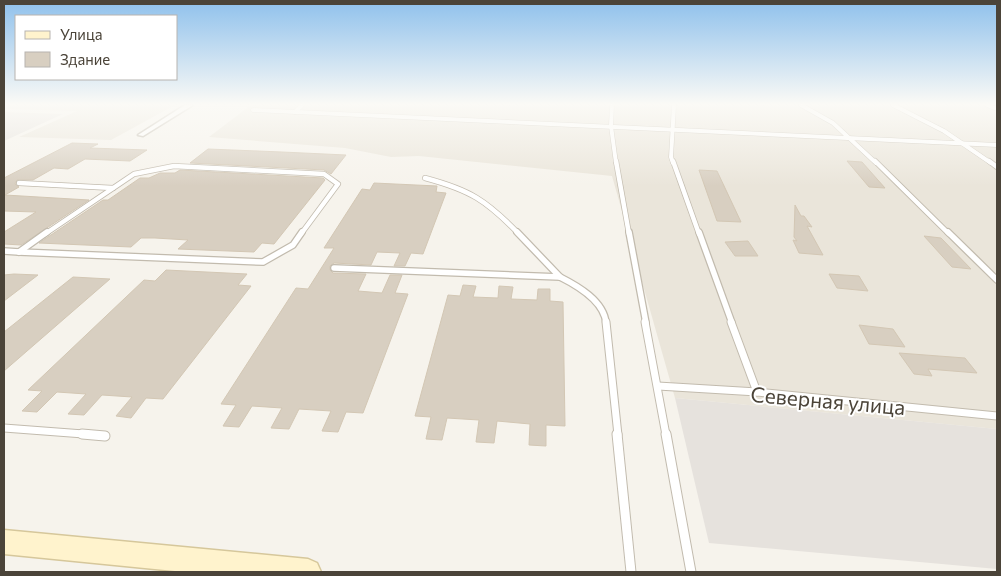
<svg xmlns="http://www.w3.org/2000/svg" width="1001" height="576" viewBox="0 0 1001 576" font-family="Commissioner,sans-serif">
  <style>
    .residential { fill: #eae5da }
    .industrial { fill: #e6e2dd }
    .building { fill: #d8cfc1; stroke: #d3c7b4 }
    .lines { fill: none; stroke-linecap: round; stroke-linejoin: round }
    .lane-far4-casing { stroke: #c2bbae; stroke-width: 5 }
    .lane-far3-casing { stroke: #c2bbae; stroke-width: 6 }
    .lane-far2-casing { stroke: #c2bbae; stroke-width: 8 }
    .lane-far1-casing { stroke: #c2bbae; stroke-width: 9 }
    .lane-casing { stroke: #c2bbae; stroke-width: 11 }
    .street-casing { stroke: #c2bbae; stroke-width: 3 }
    .secondary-casing { stroke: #d6c79b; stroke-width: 3 }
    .lane-far4 { stroke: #fff; stroke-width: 4 }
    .lane-far3 { stroke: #fff; stroke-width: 4.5 }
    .lane-far2 { stroke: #fff; stroke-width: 5.5 }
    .lane-far1 { stroke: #fff; stroke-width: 7 }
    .lane { stroke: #fff; stroke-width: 9 }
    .street { fill: #fff; fill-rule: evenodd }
    .secondary { fill: #fff3cd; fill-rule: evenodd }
    .labels { text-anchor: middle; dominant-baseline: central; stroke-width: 4; stroke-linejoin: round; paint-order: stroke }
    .near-street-label { font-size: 21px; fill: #4b4439; stroke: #fff }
  </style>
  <rect width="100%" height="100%" fill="#f6f3ec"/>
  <g class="residential">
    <polygon points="4,105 175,105 111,140 19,137 77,111 4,109"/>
    <polygon points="251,105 997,105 997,429 675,398 612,176 419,156 391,157 345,148 209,137"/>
  </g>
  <g class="industrial">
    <polygon points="4,112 63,114 4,141"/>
    <polygon points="675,398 997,429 997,569 709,543"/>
  </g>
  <g class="building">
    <polygon points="72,143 98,144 90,148 147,150 130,161 85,159 68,169 54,168 33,180 17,180 15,184 19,187 5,195 89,200 21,245 4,244 4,232 36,212 4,211 4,178"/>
    <polygon points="208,149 282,152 346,155 331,174 324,170 190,163"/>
    <polygon points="847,161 862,162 885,188 869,187"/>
    <polygon points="180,170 323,178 325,180 274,244 262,243 254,252 178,249 188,240 155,238 141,238 131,247 39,243 103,200 108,200 140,178 149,178 160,173 175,173"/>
    <polygon points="699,170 717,171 741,222 717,221"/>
    <polygon points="374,183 437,186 436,192 446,193 423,254 411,253 405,266 394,266 400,253 377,252 371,265 334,263 330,266 330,270 333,273 366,274 358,291 382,293 390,275 402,275 395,293 408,294 363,413 346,412 338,432 322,431 331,411 299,409 289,429 271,428 282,408 252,406 239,427 223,426 236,405 221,404 296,288 308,289 315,278 334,248 324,248 362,189 370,190"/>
    <polygon points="795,205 801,216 804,216 812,227 807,226 823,255 799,253 793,240 797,241 794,237"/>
    <polygon points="924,236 941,238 971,269 952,267"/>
    <polygon points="748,241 758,256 735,256 725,242"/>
    <polygon points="166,270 247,274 238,285 251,286 163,399 146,398 131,418 116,416 132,397 102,395 84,415 68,414 86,394 57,392 37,412 22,411 42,391 28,390 144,280 155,281"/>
    <polygon points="14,274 38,275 4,301 4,275"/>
    <polygon points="829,274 859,276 868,291 837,288"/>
    <polygon points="73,277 110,279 4,371 4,332"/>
    <polygon points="463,285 476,286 473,297 498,298 499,286 513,287 511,299 537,300 538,289 550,289 550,301 563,302 565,426 546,425 546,446 529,445 530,424 497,421 494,443 476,442 479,420 447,418 442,440 426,439 431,417 415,416 448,295 460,296"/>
    <polygon points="859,325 893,329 905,347 869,344"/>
    <polygon points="899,353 965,358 977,373 928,369 932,376 914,374"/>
  </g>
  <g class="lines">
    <g class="lane-far4-casing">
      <g id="lane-far4">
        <polyline points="612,105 611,126 616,163"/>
        <polyline points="801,105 833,123 876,163"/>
        <polyline points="893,105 944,131 991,163"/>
        <polyline points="987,105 997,109"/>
        <polyline points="253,110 997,145"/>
        <polyline points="295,112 302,105"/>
        <polyline points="673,163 671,157 674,105"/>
      </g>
    </g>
    <g class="lane-far3-casing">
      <g id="lane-far3">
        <polyline points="616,161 629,234"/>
        <polyline points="673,161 699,234"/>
        <polyline points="875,161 949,234"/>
        <polyline points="989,161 997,167"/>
        <path d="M 425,178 C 470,190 486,200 519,234"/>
        <polyline points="19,183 113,188"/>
        <polyline points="45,234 134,174 174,166 324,174 338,184 301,234"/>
      </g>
    </g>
    <g class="lane-far2-casing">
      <g id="lane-far2">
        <polyline points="517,232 560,277"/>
        <polyline points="629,232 646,323"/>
        <polyline points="699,232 732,323"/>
        <polyline points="948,232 997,280"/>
        <polyline points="4,251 19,252"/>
        <polyline points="19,252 263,262 293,245 302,232"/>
        <polyline points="19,252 47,232"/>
        <path d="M 334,268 L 560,277 C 578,286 604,301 606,323"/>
      </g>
    </g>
    <g class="lane-far1-casing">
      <g id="lane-far1">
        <polyline points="606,322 618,435"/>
        <polyline points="645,322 666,435"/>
        <polyline points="731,322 757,392"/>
        <polyline points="658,386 757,392 997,416"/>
        <polyline points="4,428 97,435"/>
      </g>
    </g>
    <g class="lane-casing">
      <g id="lane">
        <polyline points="82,434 105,436"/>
        <polyline points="617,434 631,572"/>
        <polyline points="666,434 691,572"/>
      </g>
    </g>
    <g class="street-casing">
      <polygon id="street" points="185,105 193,105 143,136 138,135"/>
    </g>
    <g class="secondary-casing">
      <polygon id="secondary" points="4,530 308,559 317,563 321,572 185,572 4,554"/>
    </g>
    <use href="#lane-far4" class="lane-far4"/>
    <use href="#lane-far3" class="lane-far3"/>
    <use href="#lane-far2" class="lane-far2"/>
    <use href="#lane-far1" class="lane-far1"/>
    <use href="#lane" class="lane"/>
    <use href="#street" class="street"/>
    <use href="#secondary" class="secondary"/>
  </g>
  <linearGradient id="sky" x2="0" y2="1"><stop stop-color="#8fc1ec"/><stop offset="0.56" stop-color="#fbfaf6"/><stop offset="1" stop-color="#fbfaf6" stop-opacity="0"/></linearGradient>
  <rect width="1001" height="186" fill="url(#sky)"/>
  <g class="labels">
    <g class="near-street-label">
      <text transform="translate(828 400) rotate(5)">Северная улица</text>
    </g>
  </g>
  <rect width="1001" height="576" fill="none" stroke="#4b4439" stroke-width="10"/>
  <rect x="15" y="15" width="162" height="65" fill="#ffffff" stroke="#b7b4b0"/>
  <rect x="25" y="31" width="25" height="8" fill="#fff3cd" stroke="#b7b4b0"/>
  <text x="60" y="40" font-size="15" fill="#4b4439">Улица</text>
  <rect x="25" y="52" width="25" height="15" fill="#d8cfc1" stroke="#b7b4b0"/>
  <text x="60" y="65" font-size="15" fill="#4b4439">Здание</text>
</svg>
